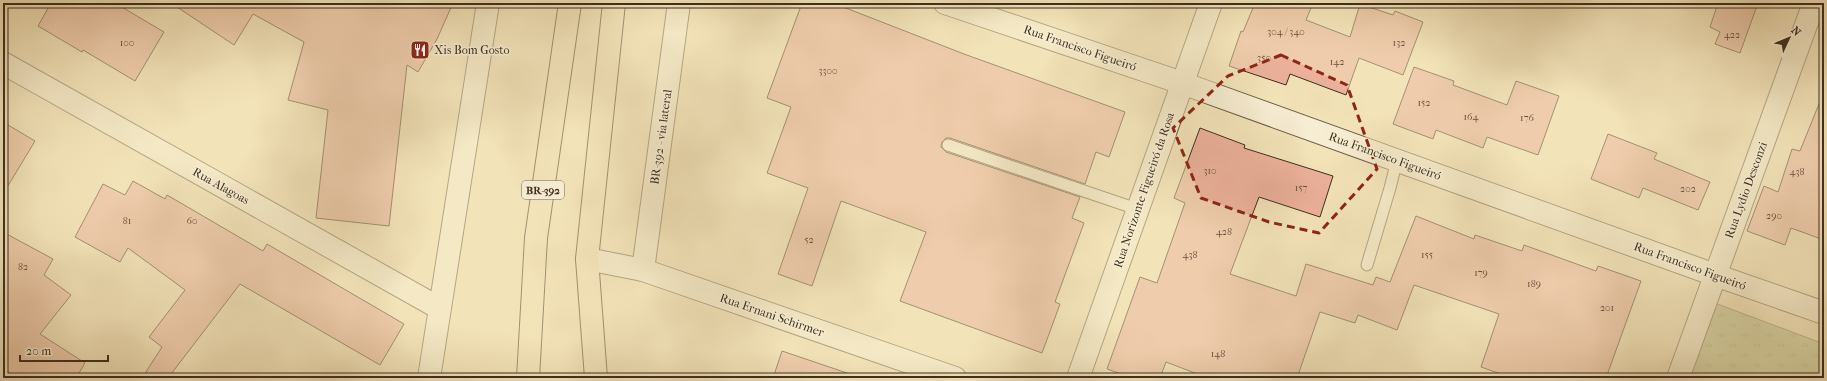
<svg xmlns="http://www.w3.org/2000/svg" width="1827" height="381" viewBox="0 0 1827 381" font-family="'IM FELL French Canon',serif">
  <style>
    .grass { fill: url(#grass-tufts); stroke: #7c7956 }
    .building { fill: #ecb19b; stroke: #3c2f1e }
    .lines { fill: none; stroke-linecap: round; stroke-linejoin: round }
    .service-casing { stroke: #6a5c45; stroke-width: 13 }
    .minor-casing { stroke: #6a5c45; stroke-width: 24 }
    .trunk-casing { stroke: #3c2f1e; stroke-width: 24 }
    .service { stroke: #f7edd2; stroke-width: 11 }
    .minor { stroke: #f7edd2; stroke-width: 22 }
    .trunk { stroke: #f3e3b9; stroke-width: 22 }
    .marked { fill: none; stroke: #8f2418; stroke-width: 3; stroke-dasharray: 8 5; stroke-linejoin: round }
    .labels { text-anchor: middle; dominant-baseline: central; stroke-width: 3; stroke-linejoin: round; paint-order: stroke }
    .number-label { font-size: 10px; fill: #68503d }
    .shield { fill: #f7edd2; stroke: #746854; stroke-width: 1 }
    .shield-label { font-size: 11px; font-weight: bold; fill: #3c2f1e }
    .street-label { font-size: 12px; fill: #3c2f1e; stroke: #f7edd2 }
    .poi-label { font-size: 12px; fill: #3c2f1e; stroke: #f7edd2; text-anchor: start }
  </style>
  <defs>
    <pattern id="grass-tufts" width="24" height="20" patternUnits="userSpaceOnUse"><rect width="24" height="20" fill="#bdc38e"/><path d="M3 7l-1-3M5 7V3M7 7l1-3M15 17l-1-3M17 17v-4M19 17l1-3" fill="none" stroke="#9b9f73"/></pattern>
  </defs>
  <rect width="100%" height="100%" fill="#f3e3b9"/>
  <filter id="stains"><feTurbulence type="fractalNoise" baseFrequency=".005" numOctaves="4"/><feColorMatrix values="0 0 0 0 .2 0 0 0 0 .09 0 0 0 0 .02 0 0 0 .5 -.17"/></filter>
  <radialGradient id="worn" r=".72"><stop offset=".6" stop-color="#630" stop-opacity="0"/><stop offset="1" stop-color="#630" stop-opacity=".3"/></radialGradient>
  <polygon class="grass" points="1712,302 1824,344 1824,378 1686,378"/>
  <g class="building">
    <polygon points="51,3 115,3 164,32 135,81 83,50 82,52 38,26"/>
    <polygon points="171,3 453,3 437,39 418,72 407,65 389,226 316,218 328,110 288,100 304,42 253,14 234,45"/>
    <polygon points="802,3 833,3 964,54 1125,112 1109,157 1096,152 1085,184 950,138 946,138 942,142 941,147 946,152 1080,197 1072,218 1084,223 1055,302 1060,304 1042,353 900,301 926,232 841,201 812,286 778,274 808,188 767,173 791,107 767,98"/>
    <polygon points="1255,3 1313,3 1306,20 1350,37 1360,4 1393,15 1395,11 1423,22 1403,75 1359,58 1346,95 1290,74 1286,85 1229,66 1241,31 1243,32"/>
    <polygon points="1718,3 1758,3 1740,53 1715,44 1720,32 1710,27"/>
    <polygon points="1414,67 1454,81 1453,85 1507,105 1516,81 1559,96 1538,155 1487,137 1483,148 1436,130 1433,139 1393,124"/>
    <polygon points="1823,94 1824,95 1824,240 1791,228 1785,245 1747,231 1764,186 1778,192 1792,149 1800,151"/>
    <polygon points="3,122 35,141 3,194"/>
    <polygon points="1200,128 1245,145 1244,148 1333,176 1320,217 1259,197 1230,274 1296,296 1306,264 1373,285 1376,277 1390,282 1416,216 1474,239 1475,235 1522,251 1524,245 1596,271 1598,266 1641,281 1606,378 1512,378 1481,367 1499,314 1414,285 1397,330 1358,315 1355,323 1320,312 1297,378 1208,378 1166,362 1160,378 1132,378 1107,369 1140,277 1157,283 1185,203 1174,198"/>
    <polygon points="1608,134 1657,153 1654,159 1710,182 1698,210 1643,188 1639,198 1591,179"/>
    <polygon points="133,181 165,199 167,195 263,251 267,244 404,324 380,365 240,284 168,378 142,378 162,347 149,337 185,290 128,248 120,262 75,237 103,184 125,195"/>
    <polygon points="3,232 53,259 44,275 71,295 40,334 85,363 76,378 18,378 3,369"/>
    <polygon points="782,351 850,374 849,378 773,378"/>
  </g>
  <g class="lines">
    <g class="service-casing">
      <g id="service">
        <polyline points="948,145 1137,209"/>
        <polyline points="1367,265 1390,188 1397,160"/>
      </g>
    </g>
    <g class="minor-casing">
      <g id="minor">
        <polyline points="945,3 1182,83 1715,275 1824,313"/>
        <polyline points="3,63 439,308"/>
        <polyline points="587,259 643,270 955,378"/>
        <polyline points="643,270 679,3"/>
        <polyline points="429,378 488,3"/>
        <polyline points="1078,378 1211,3"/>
        <polyline points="1678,378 1814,3"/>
      </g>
    </g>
    <g class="trunk-casing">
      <g id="trunk">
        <polyline points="528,378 536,238 570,3"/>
        <polyline points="596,378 587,259 614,3"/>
      </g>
    </g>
    <use href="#service" class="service"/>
    <use href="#minor" class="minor"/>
    <use href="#trunk" class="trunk"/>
  </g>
  <path d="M0 0H1827V381H0ZM 1281,55 L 1347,85 L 1377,169 L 1319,233 L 1269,222 L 1201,198 L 1173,128 L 1228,76 Z" fill="#f3e3b9" fill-opacity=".55" fill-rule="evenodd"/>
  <path class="marked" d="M 1281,55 L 1347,85 L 1377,169 L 1319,233 L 1269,222 L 1201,198 L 1173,128 L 1228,76 Z"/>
  <defs>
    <g id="restaurant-square" transform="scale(1)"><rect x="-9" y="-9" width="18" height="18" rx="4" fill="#8f2418" stroke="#f7edd2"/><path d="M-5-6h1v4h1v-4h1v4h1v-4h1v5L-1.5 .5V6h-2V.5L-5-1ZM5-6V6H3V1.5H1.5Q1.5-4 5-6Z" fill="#fff"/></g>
  </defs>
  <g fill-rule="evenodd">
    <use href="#restaurant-square" x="420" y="50"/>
  </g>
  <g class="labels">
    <g class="number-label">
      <text x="1286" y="32">304 / 340</text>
      <text x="1732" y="35">422</text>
      <text x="127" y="43">100</text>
      <text x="1399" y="43">132</text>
      <text x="1264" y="58">350</text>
      <text x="1337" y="62">142</text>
      <text x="828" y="71">3300</text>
      <text x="1424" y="103">152</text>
      <text x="1471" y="117">164</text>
      <text x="1527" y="118">176</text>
      <text x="1210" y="171">310</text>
      <text x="1797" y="172">438</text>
      <text x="1301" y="188">157</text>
      <text x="1688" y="189">202</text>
      <text x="1774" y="216">290</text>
      <text x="127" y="221">81</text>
      <text x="192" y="221">60</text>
      <text x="1224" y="232">428</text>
      <text x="809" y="240">52</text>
      <text x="1190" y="255">438</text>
      <text x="1427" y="255">155</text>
      <text x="23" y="267">82</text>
      <text x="1481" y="273">179</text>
      <text x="1534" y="284">189</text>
      <text x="1607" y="308">201</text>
      <text x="1218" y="354">148</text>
    </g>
    <rect class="shield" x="522" y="181" width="42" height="18" rx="3"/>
    <g class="shield-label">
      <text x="543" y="190">BR-392</text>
    </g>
    <g class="street-label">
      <text transform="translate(1080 48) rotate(19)">Rua Francisco Figueiró</text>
      <text transform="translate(661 137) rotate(-82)">BR-392 - via lateral</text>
      <text transform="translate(1385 156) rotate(20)">Rua Francisco Figueiró</text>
      <text transform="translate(221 186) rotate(29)">Rua Alagoas</text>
      <text transform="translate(1144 190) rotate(-71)">Rua Norizonte Figueiró da Rosa</text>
      <text transform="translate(1746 190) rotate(-70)">Rua Lydio Desconzi</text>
      <text transform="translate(1690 266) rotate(20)">Rua Francisco Figueiró</text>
      <text transform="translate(772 315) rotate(19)">Rua Ernani Schirmer</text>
    </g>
    <g class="poi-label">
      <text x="434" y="50">Xis Bom Gosto</text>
    </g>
  </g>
  <rect width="1827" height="381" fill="none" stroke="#f3e3b9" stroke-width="16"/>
  <rect x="4" y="4" width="1819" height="373" fill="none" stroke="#3c2f1e" stroke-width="2"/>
  <rect x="8" y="8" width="1811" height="365" fill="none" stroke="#3c2f1e"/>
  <g transform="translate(1789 38) rotate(46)" stroke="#f7edd2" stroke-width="3" paint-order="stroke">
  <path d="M0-3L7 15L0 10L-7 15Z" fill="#3c2f1e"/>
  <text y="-6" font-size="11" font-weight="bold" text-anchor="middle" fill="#3c2f1e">N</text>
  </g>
  <path d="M20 355v6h88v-6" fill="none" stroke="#3c2f1e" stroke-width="2"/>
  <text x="26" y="355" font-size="12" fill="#3c2f1e" stroke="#f7edd2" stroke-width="3" paint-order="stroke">20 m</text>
  <rect width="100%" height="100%" filter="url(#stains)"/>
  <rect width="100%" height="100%" fill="url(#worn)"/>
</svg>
